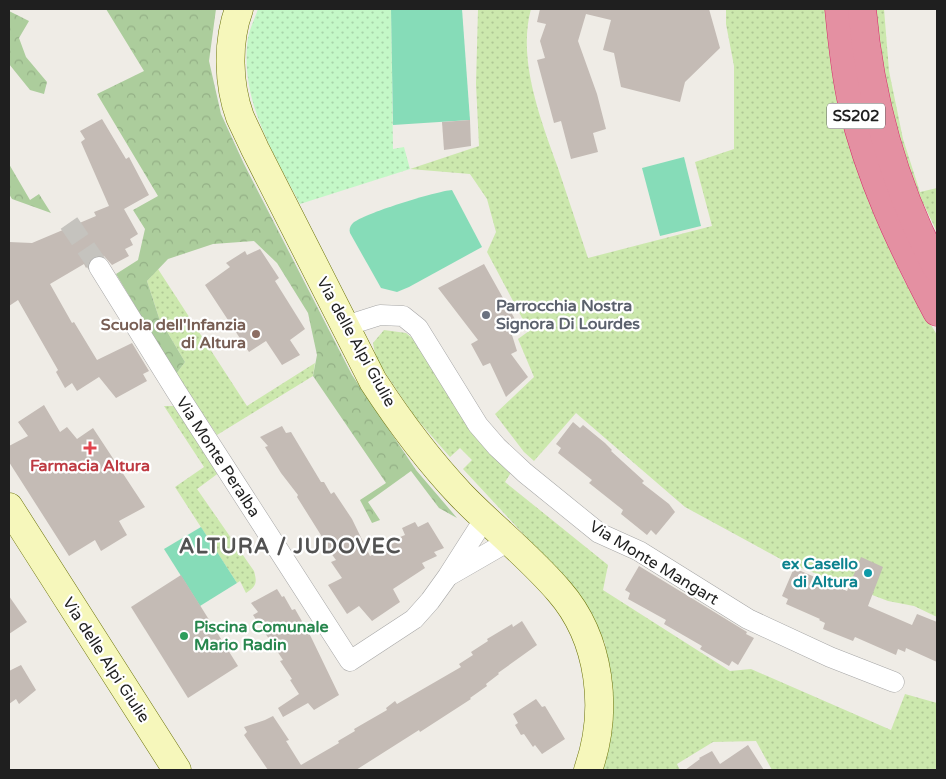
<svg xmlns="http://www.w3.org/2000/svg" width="946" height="779" viewBox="0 0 946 779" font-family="'Varela Round',sans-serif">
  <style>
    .grass { fill: url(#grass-dots) }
    .forest { fill: url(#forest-crowns) }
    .park { fill: url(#park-dots) }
    .pitch { fill: #86dcb8 }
    .building { fill: #c4bbb5 }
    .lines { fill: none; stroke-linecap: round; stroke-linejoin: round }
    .street-tunnel { stroke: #c5c3be; stroke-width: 20; stroke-dasharray: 20 10; stroke-linecap: butt }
    .street-casing { stroke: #a6a6a6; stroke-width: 21 }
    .secondary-casing { stroke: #6b7309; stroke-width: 29 }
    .highway-casing { stroke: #d52b6a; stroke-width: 29 }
    .street { stroke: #fff; stroke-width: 20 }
    .secondary { stroke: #f6f7bb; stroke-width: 28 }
    .highway { stroke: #e490a2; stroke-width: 28 }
    .worship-dot { fill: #6b7280; stroke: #fff; stroke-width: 2 }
    .education-dot { fill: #8d6e63; stroke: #fff; stroke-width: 2 }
    .health-dot { fill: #e0444e; stroke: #fff; stroke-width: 2 }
    .culture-dot { fill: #0f9aa8; stroke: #fff; stroke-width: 2 }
    .leisure-dot { fill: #2e9e5b; stroke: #fff; stroke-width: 2 }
    .labels { text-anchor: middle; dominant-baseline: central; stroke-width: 4.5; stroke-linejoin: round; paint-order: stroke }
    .shield { fill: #fff; stroke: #626262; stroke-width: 1 }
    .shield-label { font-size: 15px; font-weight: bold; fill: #1f1f1f }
    .worship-label { font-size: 16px; font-weight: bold; fill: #5b616d; stroke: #fff; text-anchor: start }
    .education-label { font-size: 16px; font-weight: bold; fill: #785e54; stroke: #fff; text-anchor: end }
    .street-label { font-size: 16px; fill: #1f1f1f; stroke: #fff }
    .health-label { font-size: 16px; font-weight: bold; fill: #be3a42; stroke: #fff }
    .culture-label { font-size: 16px; font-weight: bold; fill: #0d838f; stroke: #fff; text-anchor: end }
    .leisure-label { font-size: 16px; font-weight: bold; fill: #27864d; stroke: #fff; text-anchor: start }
    .district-label { font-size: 21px; font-weight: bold; letter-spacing: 1px; fill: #525252; stroke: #fff }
  </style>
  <defs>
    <pattern id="grass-dots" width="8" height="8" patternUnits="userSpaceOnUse" patternTransform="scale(1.25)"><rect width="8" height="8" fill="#cce8ad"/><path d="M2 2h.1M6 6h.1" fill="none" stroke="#afc794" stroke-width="1.8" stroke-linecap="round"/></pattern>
    <pattern id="forest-crowns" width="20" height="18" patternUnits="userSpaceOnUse" patternTransform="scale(1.25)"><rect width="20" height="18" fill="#accd9c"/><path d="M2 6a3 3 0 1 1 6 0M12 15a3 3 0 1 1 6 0" fill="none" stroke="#94b086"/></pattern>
    <pattern id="park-dots" width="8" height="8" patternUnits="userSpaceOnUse" patternTransform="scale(1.25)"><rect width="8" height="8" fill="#c4f8c7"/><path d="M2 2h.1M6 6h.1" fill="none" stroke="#a8d4aa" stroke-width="1.8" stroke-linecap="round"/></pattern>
  </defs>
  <rect width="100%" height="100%" fill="#efece6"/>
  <g class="grass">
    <path d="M 478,9 L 531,9 C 517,60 541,120 558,168 C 568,198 578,228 588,258 L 712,226 L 695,162 L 734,149 L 734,66 L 726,24 L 726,9 L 884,9 L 889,71 L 903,139 L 920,192 L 937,188 L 937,232 L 924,205 L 878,224 L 904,280 L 937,335 L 937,617 L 914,606 L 888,601 L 786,562 L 685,507 L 576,413 L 534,461 L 524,452 L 495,414 L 534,377 L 518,339 L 529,331 L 487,252 L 496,232 L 487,199 L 470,174 L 410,169 L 479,146 L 476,84 Z"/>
    <polygon points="158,269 247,406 315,363 313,376 217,435 176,374 185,362 159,318 147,281"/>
    <polygon points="384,330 406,333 421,345 512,471 505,482 608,565 603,590 730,671 751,669 891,730 905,694 937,703 937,770 772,770 756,741 713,742 677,764 680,770 602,770 612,707 605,643 568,582 463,469 472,460 460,448 450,457 415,417 376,359 373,343"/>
    <path d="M 164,406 L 174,406 L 220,472 L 197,489 L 254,571 C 257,582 257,586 246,593 L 240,581 L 237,583 L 175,487 L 204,467 Z"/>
  </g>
  <g class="forest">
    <polygon points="106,9 146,9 148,10 150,9 216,9 209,61 221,114 244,164 352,375 416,470 457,518 439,508 411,471 368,502 380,520 372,523 360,500 386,483 313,376 317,355 308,313 277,263 254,241 213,244 168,259 147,281 159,318 185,362 176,374 116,274 138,260 145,229 133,210 158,196 97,94 144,71"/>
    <polygon points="9,11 29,21 19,38 26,57 47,82 44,94 30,90 9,64"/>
    <polygon points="9,164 30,200 39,194 51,213 12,199 9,194"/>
  </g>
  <path class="park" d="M 258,9 L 391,9 L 393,149 L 404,147 L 410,169 L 300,204 C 273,152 239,99 248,38 C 250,28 255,18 258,9 Z"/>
  <g class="pitch">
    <polygon points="391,9 462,9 470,120 393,125"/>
    <polygon points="684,157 701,226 660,236 642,168"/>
    <path d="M 452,190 L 482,247 L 409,287 L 397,292 L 381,288 L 350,233 C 349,229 350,226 353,223 C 362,214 437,191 452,190 Z"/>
    <polygon points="201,527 237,583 200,606 164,549"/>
  </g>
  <g class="building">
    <polygon points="540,9 709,9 720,48 685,82 680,102 621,87 614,53 603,50 611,20 586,14 578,41 597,94 606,129 593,133 598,152 571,159 561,121 554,123 537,60 545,58 540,41 546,24 537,22"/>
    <polygon points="102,119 126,159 129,157 149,195 124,209 138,234 130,239 133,245 125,249 129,256 112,265 104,256 99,255 93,257 89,261 87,267 86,268 84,264 50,284 72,323 74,322 97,360 132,343 149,371 143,374 147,381 116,398 99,377 77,391 72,383 65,388 56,372 58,370 18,300 9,306 9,242 32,243 96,216 94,212 109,206 81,142 85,139 80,131"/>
    <polygon points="470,120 471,146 444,150 442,122"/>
    <polygon points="260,249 279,278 275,281 305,329 290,340 300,355 282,365 266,341 249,352 205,285 230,267 226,263 245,251 247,255"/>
    <polygon points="484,264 521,330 512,335 517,351 511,354 528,377 506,397 490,363 483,366 471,344 478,340 438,288"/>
    <polygon points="44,405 60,432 67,427 77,439 93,428 145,507 119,521 127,535 101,551 95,540 69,556 9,462 9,446 28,436 18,422"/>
    <polygon points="573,422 580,428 583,425 605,443 612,450 611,451 644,481 642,483 669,504 675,512 656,535 651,530 647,535 621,514 623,510 589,483 592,480 558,453 561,448 556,444"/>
    <polygon points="282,426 286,433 291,432 321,482 324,482 331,494 334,492 352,519 370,556 394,543 393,540 405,535 402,528 415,522 418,527 428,522 444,548 434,552 437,556 422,563 425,568 393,589 400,602 372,621 359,606 347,614 328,585 342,578 331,562 336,560 322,541 324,540 297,497 298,495 281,473 265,447 268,446 260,437"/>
    <polygon points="861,557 883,567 868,606 912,625 917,614 937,622 937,662 906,648 905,652 898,649 896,655 855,637 853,641 823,629 825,623 819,620 820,619 786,604 788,599 782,596 794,568 847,591"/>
    <polygon points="639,566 747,632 746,634 754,638 738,665 732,661 729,666 700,649 702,646 664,624 666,620 628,599 630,593 625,590"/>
    <polygon points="181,575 238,666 188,698 131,607"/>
    <polygon points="277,589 282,597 284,596 292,610 295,609 311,637 339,695 314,710 308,703 283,717 278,708 299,694 290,680 292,679 280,661 283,660 253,615 258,612 251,603"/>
    <polygon points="9,596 27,622 9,634"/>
    <polygon points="522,621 537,645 498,673 499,674 486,684 487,686 470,698 471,699 420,732 419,730 356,770 268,770 244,735 247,732 244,727 265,720 273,716 289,740 286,741 301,765 339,743 338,741 355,731 354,729 387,710 386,708 395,701 397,704 461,667 459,664 473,655 471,652 488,641 487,639 512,624 513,627"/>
    <polygon points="21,665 36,690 19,704 16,699 9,704 9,671"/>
    <polygon points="536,699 542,707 545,706 565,739 542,754 535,745 533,747 524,734 521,735 515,725 518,723 513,714"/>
    <polygon points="748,745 764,770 685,770 700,759 699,758 712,751 720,764"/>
  </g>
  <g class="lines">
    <polyline class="street-tunnel" points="69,223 99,267"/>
    <g class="street-casing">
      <g id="street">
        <polyline points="99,267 176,391 350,661 414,619 430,601 448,576 485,518"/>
        <polyline points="346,328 358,322 380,315 403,316 418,328 478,425 497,447 525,473 599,533 639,551 748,619 830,657 894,682"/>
        <polyline points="450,575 509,541"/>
      </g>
    </g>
    <g class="secondary-casing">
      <g id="secondary">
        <path d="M 239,9 C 227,42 228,84 240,117 C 245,128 250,138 255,149 L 373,381 C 399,421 428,460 461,495 C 493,528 529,556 559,591 C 601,639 609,711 588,770"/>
        <polyline points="9,507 177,770"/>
      </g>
    </g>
    <g class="highway-casing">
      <g id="highway">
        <path d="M 839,9 C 842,40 845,72 852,103 C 869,177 902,246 937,312"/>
        <path d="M 862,9 C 870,99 895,188 937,268"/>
      </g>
    </g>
    <use href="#street" class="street"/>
    <use href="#secondary" class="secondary"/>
    <use href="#highway" class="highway"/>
  </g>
  <circle class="worship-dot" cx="486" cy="315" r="5"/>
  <circle class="education-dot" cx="256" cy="334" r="5"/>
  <path class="health-dot" d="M87.5 440.5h5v5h5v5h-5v5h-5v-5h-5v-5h5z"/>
  <circle class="culture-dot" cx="868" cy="573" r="5"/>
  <circle class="leisure-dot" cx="184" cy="636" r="5"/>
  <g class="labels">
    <rect class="shield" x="827" y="103.5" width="58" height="25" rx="4"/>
    <g class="shield-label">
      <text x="856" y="116">SS202</text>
    </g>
    <g class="worship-label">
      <text x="496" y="306">Parrocchia Nostra<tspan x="496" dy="18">Signora Di Lourdes</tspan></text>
    </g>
    <g class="education-label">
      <text x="246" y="325">Scuola dell'Infanzia<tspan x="246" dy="18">di Altura</tspan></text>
    </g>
    <g class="street-label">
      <text transform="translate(356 342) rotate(61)">Via delle Alpi Giulie</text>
      <text transform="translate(218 457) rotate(57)">Via Monte Peralba</text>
      <text transform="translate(654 563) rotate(31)">Via Monte Mangart</text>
      <text transform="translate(106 660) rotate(57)">Via delle Alpi Giulie</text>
    </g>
    <g class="health-label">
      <text x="90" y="466">Farmacia Altura</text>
    </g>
    <g class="culture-label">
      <text x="858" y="564">ex Casello<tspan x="858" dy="18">di Altura</tspan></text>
    </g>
    <g class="leisure-label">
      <text x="194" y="627">Piscina Comunale<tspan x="194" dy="18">Mario Radin</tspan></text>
    </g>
    <g class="district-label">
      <text x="290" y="546">ALTURA / JUDOVEC</text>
    </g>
  </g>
  <rect width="946" height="779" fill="none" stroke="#1f1f1f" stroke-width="20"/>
</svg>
